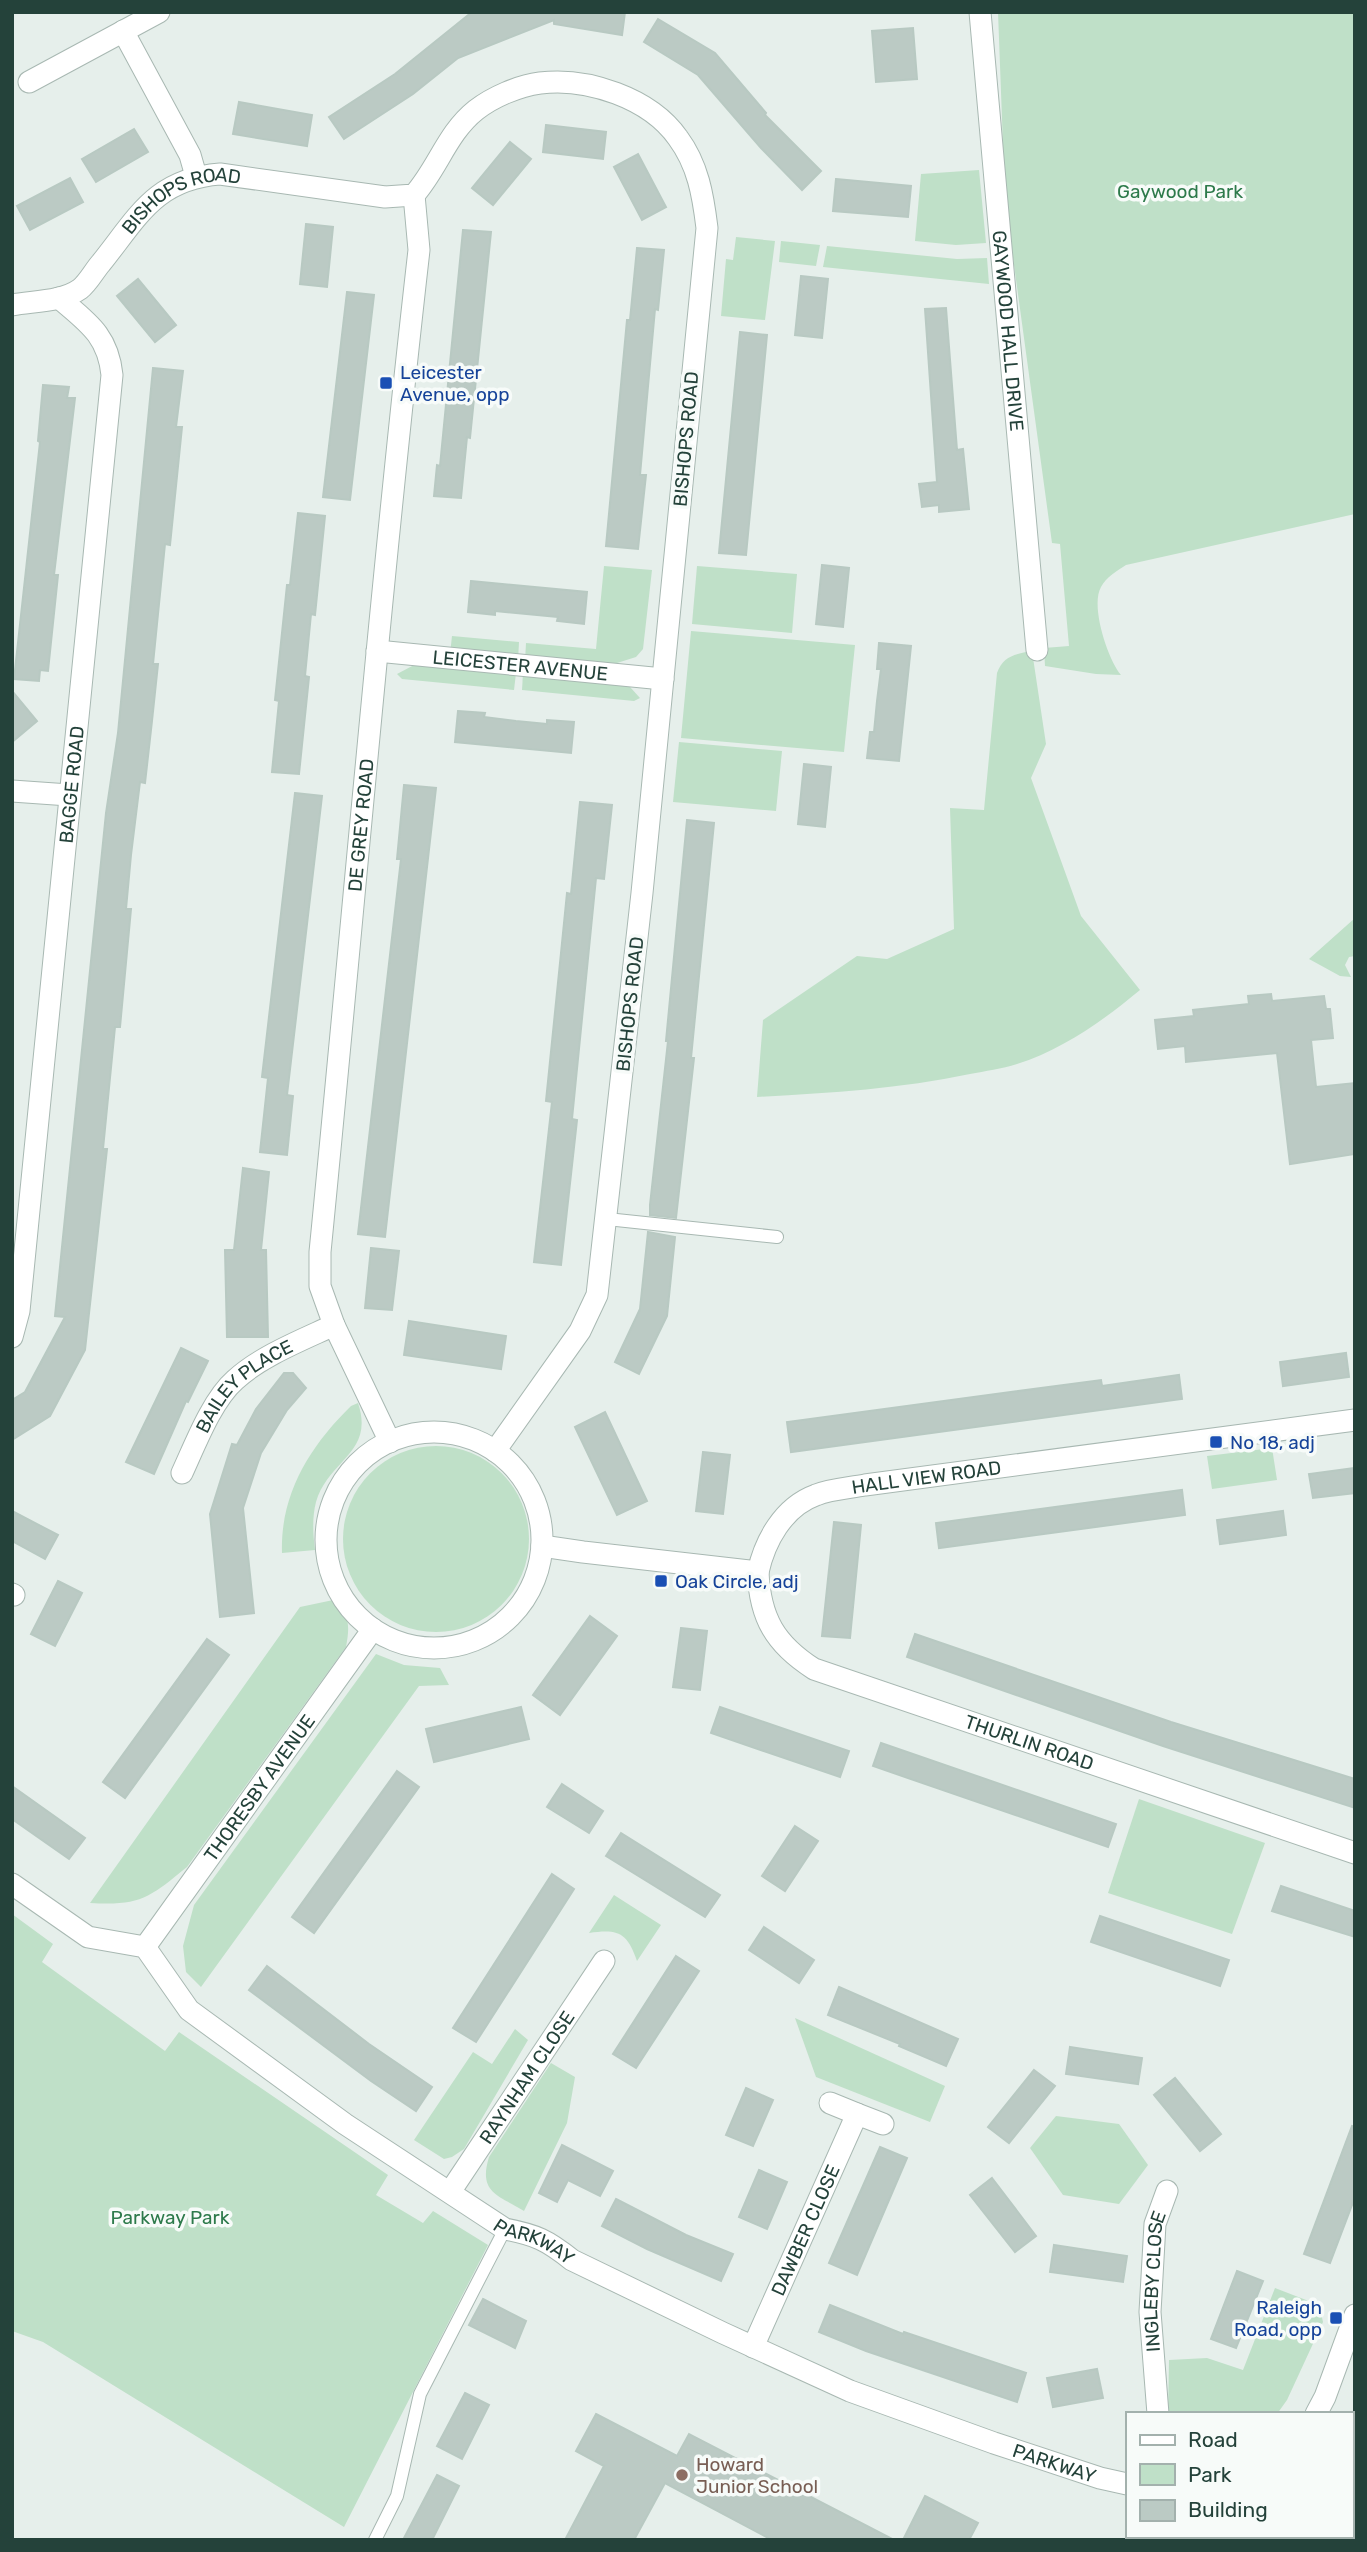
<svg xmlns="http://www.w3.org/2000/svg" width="1367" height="2552" viewBox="0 0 1367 2552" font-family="Rubik,sans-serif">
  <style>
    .green { fill: #bfe0c8 }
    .building { fill: #bbcac4; stroke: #b8c9c2; stroke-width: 2 }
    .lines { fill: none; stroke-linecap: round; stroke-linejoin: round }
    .service-casing { stroke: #a8b8b2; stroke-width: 14 }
    .minor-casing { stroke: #a8b8b2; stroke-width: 23 }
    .service { stroke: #fff; stroke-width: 12 }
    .minor { stroke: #fff; stroke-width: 21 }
    .transit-dot { fill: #1a4fb4; stroke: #f7fbf9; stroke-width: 2.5 }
    .education-dot { fill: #8d6e63; stroke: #f7fbf9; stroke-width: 2.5 }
    .labels { text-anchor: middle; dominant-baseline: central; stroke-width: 7; stroke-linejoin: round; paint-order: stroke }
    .park-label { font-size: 19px; fill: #2d7a4b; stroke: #f7fbf9 }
    .street-label { font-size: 19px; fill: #24423a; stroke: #f7fbf9 }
    .transit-label { font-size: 19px; fill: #164399; stroke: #f7fbf9; text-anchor: start }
    .education-label { font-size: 19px; fill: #785e54; stroke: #f7fbf9; text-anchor: start }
  </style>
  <rect width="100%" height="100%" fill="#e6efeb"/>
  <g class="green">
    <path d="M 998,12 L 1355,12 L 1355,514 L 1126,565 C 1117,571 1106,577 1101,587 C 1090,606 1108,660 1121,675 L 1096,674 L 1045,666 L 1044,648 L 1069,646 L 1060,544 L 1052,543 L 1005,199 Z"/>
    <polygon points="979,170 986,243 956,245 915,241 921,174"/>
    <polygon points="736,237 775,241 765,320 721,316 726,259 733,260"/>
    <polygon points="781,241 820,245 816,266 779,262"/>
    <polygon points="827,246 957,259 987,258 989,284 823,267"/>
    <polygon points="604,566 652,570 643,649 636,657 617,663 616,671 525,661 526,643 596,649"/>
    <polygon points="697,566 797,574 792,633 692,624"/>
    <polygon points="691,631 855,645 844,752 681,738"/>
    <polygon points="452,636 519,642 518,661 450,654"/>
    <path d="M 1032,651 L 1046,744 L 1031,778 L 1081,916 L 1140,990 C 1104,1020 1062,1050 1017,1064 C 1002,1069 985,1071 970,1074 C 899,1089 829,1093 757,1097 L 763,1020 L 857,956 L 887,959 L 954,929 L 950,808 L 984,810 L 997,673 C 1003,656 1015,654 1032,651 Z"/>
    <polygon points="416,664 516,673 514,690 402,679 397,674"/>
    <polygon points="523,673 623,684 630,687 640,698 634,701 522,690"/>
    <polygon points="679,742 782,751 776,811 673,802"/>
    <polygon points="1355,918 1355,956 1349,957 1345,965 1351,977 1340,976 1309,959"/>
    <path d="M 358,1403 C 375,1453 328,1460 316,1502 C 312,1517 313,1535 315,1550 L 282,1553 C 280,1494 310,1446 351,1406 Z"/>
    <circle cx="436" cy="1539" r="93"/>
    <polygon points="1272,1448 1277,1480 1212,1489 1207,1456"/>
    <path d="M 338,1599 C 349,1618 350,1626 346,1647 L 187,1867 C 149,1898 140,1906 90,1903 L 300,1607 Z"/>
    <polygon points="376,1654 404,1665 440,1668 449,1685 419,1686 201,1987 186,1972 183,1946 194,1905"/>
    <polygon points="1139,1799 1265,1843 1232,1934 1108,1893"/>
    <path d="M 614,1895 L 661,1925 L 637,1961 C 627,1932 618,1929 589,1933 Z"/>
    <polygon points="12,1914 53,1944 42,1962 165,2051 179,2032 388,2175 376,2195 423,2223 433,2211 488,2245 344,2527 43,2342 12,2331"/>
    <polygon points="795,2018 945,2086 930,2122 816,2077"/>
    <polygon points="515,2029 528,2040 464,2149 452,2157 444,2159 414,2140 473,2052 492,2064"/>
    <path d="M 551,2063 L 575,2077 L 567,2123 L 524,2211 C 498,2195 478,2193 489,2157 Z"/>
    <polygon points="1056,2116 1119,2124 1148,2165 1119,2204 1063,2195 1030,2148"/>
    <polygon points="1275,2288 1319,2305 1323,2322 1287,2400 1277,2414 1168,2414 1169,2360 1207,2358 1243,2370"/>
  </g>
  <g class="building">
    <polygon points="472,12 625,12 622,35 554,24 554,20 458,58 413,94 344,139 329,117 395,74"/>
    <polygon points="658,19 715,53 766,113 765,115 821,171 802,190 761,148 698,75 644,42"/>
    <polygon points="913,28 917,79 876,82 872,31"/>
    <polygon points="239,102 312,115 307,146 233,134"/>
    <polygon points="546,125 606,132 603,159 543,152"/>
    <polygon points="134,129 148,152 96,182 82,159"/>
    <polygon points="510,142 531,159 493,205 472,188"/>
    <polygon points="638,154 666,207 642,220 614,167"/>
    <polygon points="70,178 83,202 30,230 17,206"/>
    <polygon points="836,179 911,186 908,217 833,211"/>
    <polygon points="306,224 333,227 327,287 300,284"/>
    <polygon points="463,230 491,232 470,438 467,437 461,498 434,496 437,465 440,466"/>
    <polygon points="637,248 664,250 658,310 655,309 640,475 646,475 638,549 606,546 627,320 630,320"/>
    <polygon points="801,276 828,279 822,338 795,335"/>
    <polygon points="138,279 176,325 155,342 117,296"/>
    <polygon points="347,292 374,295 350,500 323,497"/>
    <polygon points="946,308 957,450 963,449 969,509 939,512 939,505 922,507 919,484 937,482 925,309"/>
    <polygon points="740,332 767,335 746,555 719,553"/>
    <polygon points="153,368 183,371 176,427 182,427 170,545 165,544 153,664 158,664 152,721 145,783 140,782 131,855 126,909 131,909 120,1027 115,1027 103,1149 107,1149 85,1350 50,1416 12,1440 12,1400 25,1392 65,1317 55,1316 106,813 118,733"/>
    <polygon points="43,385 69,387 67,398 75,398 54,575 58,575 48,671 40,670 39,681 14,679 40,442 38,441"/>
    <polygon points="298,513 325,516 315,615 311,614 305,676 309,677 299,774 272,772 279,701 275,700 287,585 290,585"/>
    <polygon points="822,565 849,568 843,627 816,624"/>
    <polygon points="471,581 587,592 584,624 557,621 558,617 495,611 495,615 468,612"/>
    <polygon points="879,643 911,646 899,761 867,758 870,732 874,732 877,701 881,669 877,669"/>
    <polygon points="12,691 37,721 12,742"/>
    <polygon points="458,711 485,713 484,717 516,721 547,724 547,720 574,722 571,753 455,742"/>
    <polygon points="804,764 831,767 825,827 798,824"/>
    <polygon points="404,785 436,788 385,1237 358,1234 401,859 397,859"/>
    <polygon points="295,793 322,796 287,1095 293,1096 287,1155 260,1152 268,1078 262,1077"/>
    <polygon points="580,802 612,805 604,879 596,878 572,1119 577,1120 561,1265 534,1262 552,1102 546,1101 561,953 567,893 571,894"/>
    <polygon points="687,820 714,823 691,1058 694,1058 676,1218 650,1215 650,1205 668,1041 666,1041"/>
    <polygon points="1271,994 1272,1001 1324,996 1326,1009 1330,1009 1333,1038 1311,1040 1316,1087 1355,1083 1355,1154 1290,1164 1277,1053 1186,1062 1185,1046 1158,1049 1155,1020 1194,1016 1193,1010 1249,1004 1248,996"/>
    <polygon points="243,1168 269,1172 261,1250 266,1250 268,1337 227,1337 225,1250 234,1250"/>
    <polygon points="648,1232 675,1237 667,1316 639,1374 615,1362 640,1309"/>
    <polygon points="371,1248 399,1251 392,1310 365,1308"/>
    <polygon points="409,1321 506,1336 501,1369 404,1355"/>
    <polygon points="181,1348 208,1361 188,1402 186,1401 154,1474 126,1462"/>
    <polygon points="1346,1353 1349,1377 1283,1386 1280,1362"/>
    <polygon points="284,1373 293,1373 306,1388 287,1410 261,1453 243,1508 254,1613 220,1617 210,1514 232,1444 237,1445 256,1409"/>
    <polygon points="1179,1375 1182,1399 791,1452 787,1422 1101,1380 1102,1386"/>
    <polygon points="605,1412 647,1501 617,1515 575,1427"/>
    <polygon points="703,1452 730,1455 723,1514 696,1511"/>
    <polygon points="1355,1468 1355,1493 1313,1498 1309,1474"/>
    <polygon points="1182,1490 1185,1515 939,1548 936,1523"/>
    <polygon points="12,1511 58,1535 45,1559 12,1541"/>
    <polygon points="1283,1511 1286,1535 1220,1544 1217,1520"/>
    <polygon points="834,1522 861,1525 850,1638 822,1636"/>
    <polygon points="58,1581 82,1593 55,1646 31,1634"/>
    <polygon points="590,1616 617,1636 560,1715 533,1695"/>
    <polygon points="681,1628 707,1631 700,1690 673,1687"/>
    <polygon points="915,1634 1171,1722 1355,1779 1355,1808 1163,1746 907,1657"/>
    <polygon points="207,1639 229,1655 125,1798 103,1782"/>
    <polygon points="521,1707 529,1739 434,1762 426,1729"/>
    <polygon points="720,1707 849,1751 840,1777 711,1733"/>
    <polygon points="881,1743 1116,1824 1108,1847 873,1766"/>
    <polygon points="397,1771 419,1787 314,1933 292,1917"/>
    <polygon points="562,1784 603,1811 589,1833 547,1807"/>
    <polygon points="12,1786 85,1838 69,1859 12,1819"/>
    <polygon points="795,1826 818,1841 785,1891 762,1876"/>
    <polygon points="621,1833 720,1895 705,1917 606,1856"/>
    <polygon points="552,1874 574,1889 476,2042 453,2028"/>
    <polygon points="1281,1886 1355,1911 1355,1937 1272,1911"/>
    <polygon points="1100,1916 1229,1960 1220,1986 1091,1942"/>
    <polygon points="764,1927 814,1960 799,1983 749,1950"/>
    <polygon points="676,1956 699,1971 636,2068 613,2054"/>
    <polygon points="267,1966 369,2044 432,2087 416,2111 371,2081 249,1990"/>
    <polygon points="839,1987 958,2039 946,2066 899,2046 900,2044 828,2015"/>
    <polygon points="1070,2047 1142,2058 1138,2084 1066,2074"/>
    <polygon points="1034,2070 1055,2086 1009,2143 988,2127"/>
    <polygon points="1175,2078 1221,2134 1200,2151 1154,2095"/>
    <polygon points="746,2088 773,2100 753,2146 726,2135"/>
    <polygon points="1352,2126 1355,2127 1355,2197 1330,2263 1304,2254"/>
    <polygon points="562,2145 613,2171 600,2196 568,2180 557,2202 539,2193"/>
    <polygon points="880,2147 907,2158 857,2275 829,2263"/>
    <polygon points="759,2170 787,2182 767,2229 739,2217"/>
    <polygon points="992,2178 1036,2236 1015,2252 970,2195"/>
    <polygon points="616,2199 686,2235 733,2254 721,2281 647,2249 602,2226"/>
    <polygon points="1054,2245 1127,2256 1123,2282 1050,2272"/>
    <polygon points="1237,2271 1263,2281 1236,2348 1211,2339"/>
    <polygon points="483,2299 526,2321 515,2348 469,2325"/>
    <polygon points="830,2305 903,2334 904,2332 1026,2373 1017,2402 866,2351 819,2332"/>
    <polygon points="1097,2369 1103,2398 1053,2407 1047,2378"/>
    <polygon points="465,2393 489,2405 462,2459 437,2446"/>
    <polygon points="596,2414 677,2456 689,2434 894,2540 772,2540 665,2483 634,2540 565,2540 604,2466 576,2451"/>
    <polygon points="437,2475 459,2486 432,2540 403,2540"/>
    <polygon points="925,2496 978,2523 969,2540 903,2540"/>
  </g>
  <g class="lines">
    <g class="service-casing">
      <g id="service">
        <polyline points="607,1219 777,1237"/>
        <polyline points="375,2540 397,2496 420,2394 505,2229"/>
      </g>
    </g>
    <g class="minor-casing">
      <g id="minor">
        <path id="s1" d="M 980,12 L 1037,650"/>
        <polyline points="123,31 190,155 196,176"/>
        <polyline points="29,82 159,12"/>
        <path id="s2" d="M 12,305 C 33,301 62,302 80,289 C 88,283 94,271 101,263 C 138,217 155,179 220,174 L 385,197 L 414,195 C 438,168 447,133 476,110 C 493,97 518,86 540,83 C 587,77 650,98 678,138 C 698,165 703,195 707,228 L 642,893 L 597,1295 L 580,1331 L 495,1451"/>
        <path id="s3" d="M 377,651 L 663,679"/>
        <polyline points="12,791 69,795"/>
        <path id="s4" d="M 12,1337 L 19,1311 L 112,375 C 108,335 87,322 59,298"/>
        <circle cx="434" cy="1540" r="108"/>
        <path id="s5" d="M 390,1442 L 334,1325 L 320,1286 L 320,1252 C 353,918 381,583 419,250 L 414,195"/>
        <path id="s6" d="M 182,1473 C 195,1445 212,1400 235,1380 C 261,1356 302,1340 334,1325"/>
        <path id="s7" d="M 542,1546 L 583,1552 L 758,1572 C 765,1541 783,1507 816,1495 C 830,1489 849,1488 865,1485 L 1355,1420"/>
        <path id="s8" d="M 758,1572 C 760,1618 775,1644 814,1669 L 1355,1853"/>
        <polyline points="12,1594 14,1595"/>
        <path id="s9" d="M 12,1884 L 88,1937 L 145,1947 L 189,2010 L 345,2124 L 505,2229 C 536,2235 547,2240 572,2260 L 723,2333 L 850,2391 L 994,2443 L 1100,2478 L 1127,2484"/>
        <path id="s10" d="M 145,1947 L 373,1629"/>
        <polyline points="830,2103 857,2114"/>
        <path id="s11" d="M 450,2192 L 604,1961"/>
        <path id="s12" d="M 753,2347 L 857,2114 L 883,2124"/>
        <path id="s13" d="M 1158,2414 L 1150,2312 L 1155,2224 L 1167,2191"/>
        <polyline points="1316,2414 1325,2397 1355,2315"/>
        <polyline points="1351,2439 1355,2441"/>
      </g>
    </g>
    <use href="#service" class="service"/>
    <use href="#minor" class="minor"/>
  </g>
  <g class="transit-dot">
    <rect x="379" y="376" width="14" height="14" rx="3.5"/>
    <rect x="1209" y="1435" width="14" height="14" rx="3.5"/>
    <rect x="654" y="1574" width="14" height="14" rx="3.5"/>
    <rect x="1329" y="2311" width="14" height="14" rx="3.5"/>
  </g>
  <circle class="education-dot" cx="682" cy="2475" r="7"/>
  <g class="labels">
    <g class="park-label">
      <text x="1180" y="191">Gaywood Park</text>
      <text x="170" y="2217">Parkway Park</text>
    </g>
    <g class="street-label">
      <text stroke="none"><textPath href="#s2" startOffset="212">BISHOPS ROAD</textPath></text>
      <text stroke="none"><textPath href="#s1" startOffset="320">GAYWOOD HALL DRIVE</textPath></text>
      <text transform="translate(686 439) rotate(-85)">BISHOPS ROAD</text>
      <text stroke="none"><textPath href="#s3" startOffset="144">LEICESTER AVENUE</textPath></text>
      <text stroke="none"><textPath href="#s4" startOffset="556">BAGGE ROAD</textPath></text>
      <text stroke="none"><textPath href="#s5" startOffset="634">DE GREY ROAD</textPath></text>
      <text transform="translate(630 1004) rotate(-84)">BISHOPS ROAD</text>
      <text stroke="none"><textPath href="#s6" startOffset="110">BAILEY PLACE</textPath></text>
      <text stroke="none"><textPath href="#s7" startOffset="430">HALL VIEW ROAD</textPath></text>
      <text stroke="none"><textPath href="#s8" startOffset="345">THURLIN ROAD</textPath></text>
      <text stroke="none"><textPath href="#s10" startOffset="196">THORESBY AVENUE</textPath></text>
      <text stroke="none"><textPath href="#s11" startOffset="138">RAYNHAM CLOSE</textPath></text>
      <text stroke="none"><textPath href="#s12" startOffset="128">DAWBER CLOSE</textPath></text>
      <text stroke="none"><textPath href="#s9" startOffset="644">PARKWAY</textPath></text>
      <text stroke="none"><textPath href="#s13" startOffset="133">INGLEBY CLOSE</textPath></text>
      <text stroke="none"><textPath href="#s9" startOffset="1211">PARKWAY</textPath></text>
    </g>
    <g class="transit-label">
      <text x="400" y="372">Leicester<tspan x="400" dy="22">Avenue, opp</tspan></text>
      <text x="1230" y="1442">No 18, adj</text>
      <text x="675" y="1581">Oak Circle, adj</text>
      <text x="1322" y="2307" text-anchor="end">Raleigh<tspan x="1322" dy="22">Road, opp</tspan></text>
    </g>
    <g class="education-label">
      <text x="696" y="2464">Howard<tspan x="696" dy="22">Junior School</tspan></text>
    </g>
  </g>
  <rect width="1367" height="2552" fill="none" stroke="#24423a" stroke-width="28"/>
  <rect x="1126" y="2412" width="228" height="126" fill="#f7fbf9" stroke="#a3b1ad" stroke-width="2"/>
  <rect x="1140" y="2435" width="35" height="10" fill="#ffffff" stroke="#a3b1ad" stroke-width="2"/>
  <text x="1188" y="2447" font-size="21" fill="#24423a">Road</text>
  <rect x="1140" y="2464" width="35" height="21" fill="#bfe0c8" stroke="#a3b1ad" stroke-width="2"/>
  <text x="1188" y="2482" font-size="21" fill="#24423a">Park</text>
  <rect x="1140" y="2500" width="35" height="21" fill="#bbcac4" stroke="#a3b1ad" stroke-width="2"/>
  <text x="1188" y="2517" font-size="21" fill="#24423a">Building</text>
</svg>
